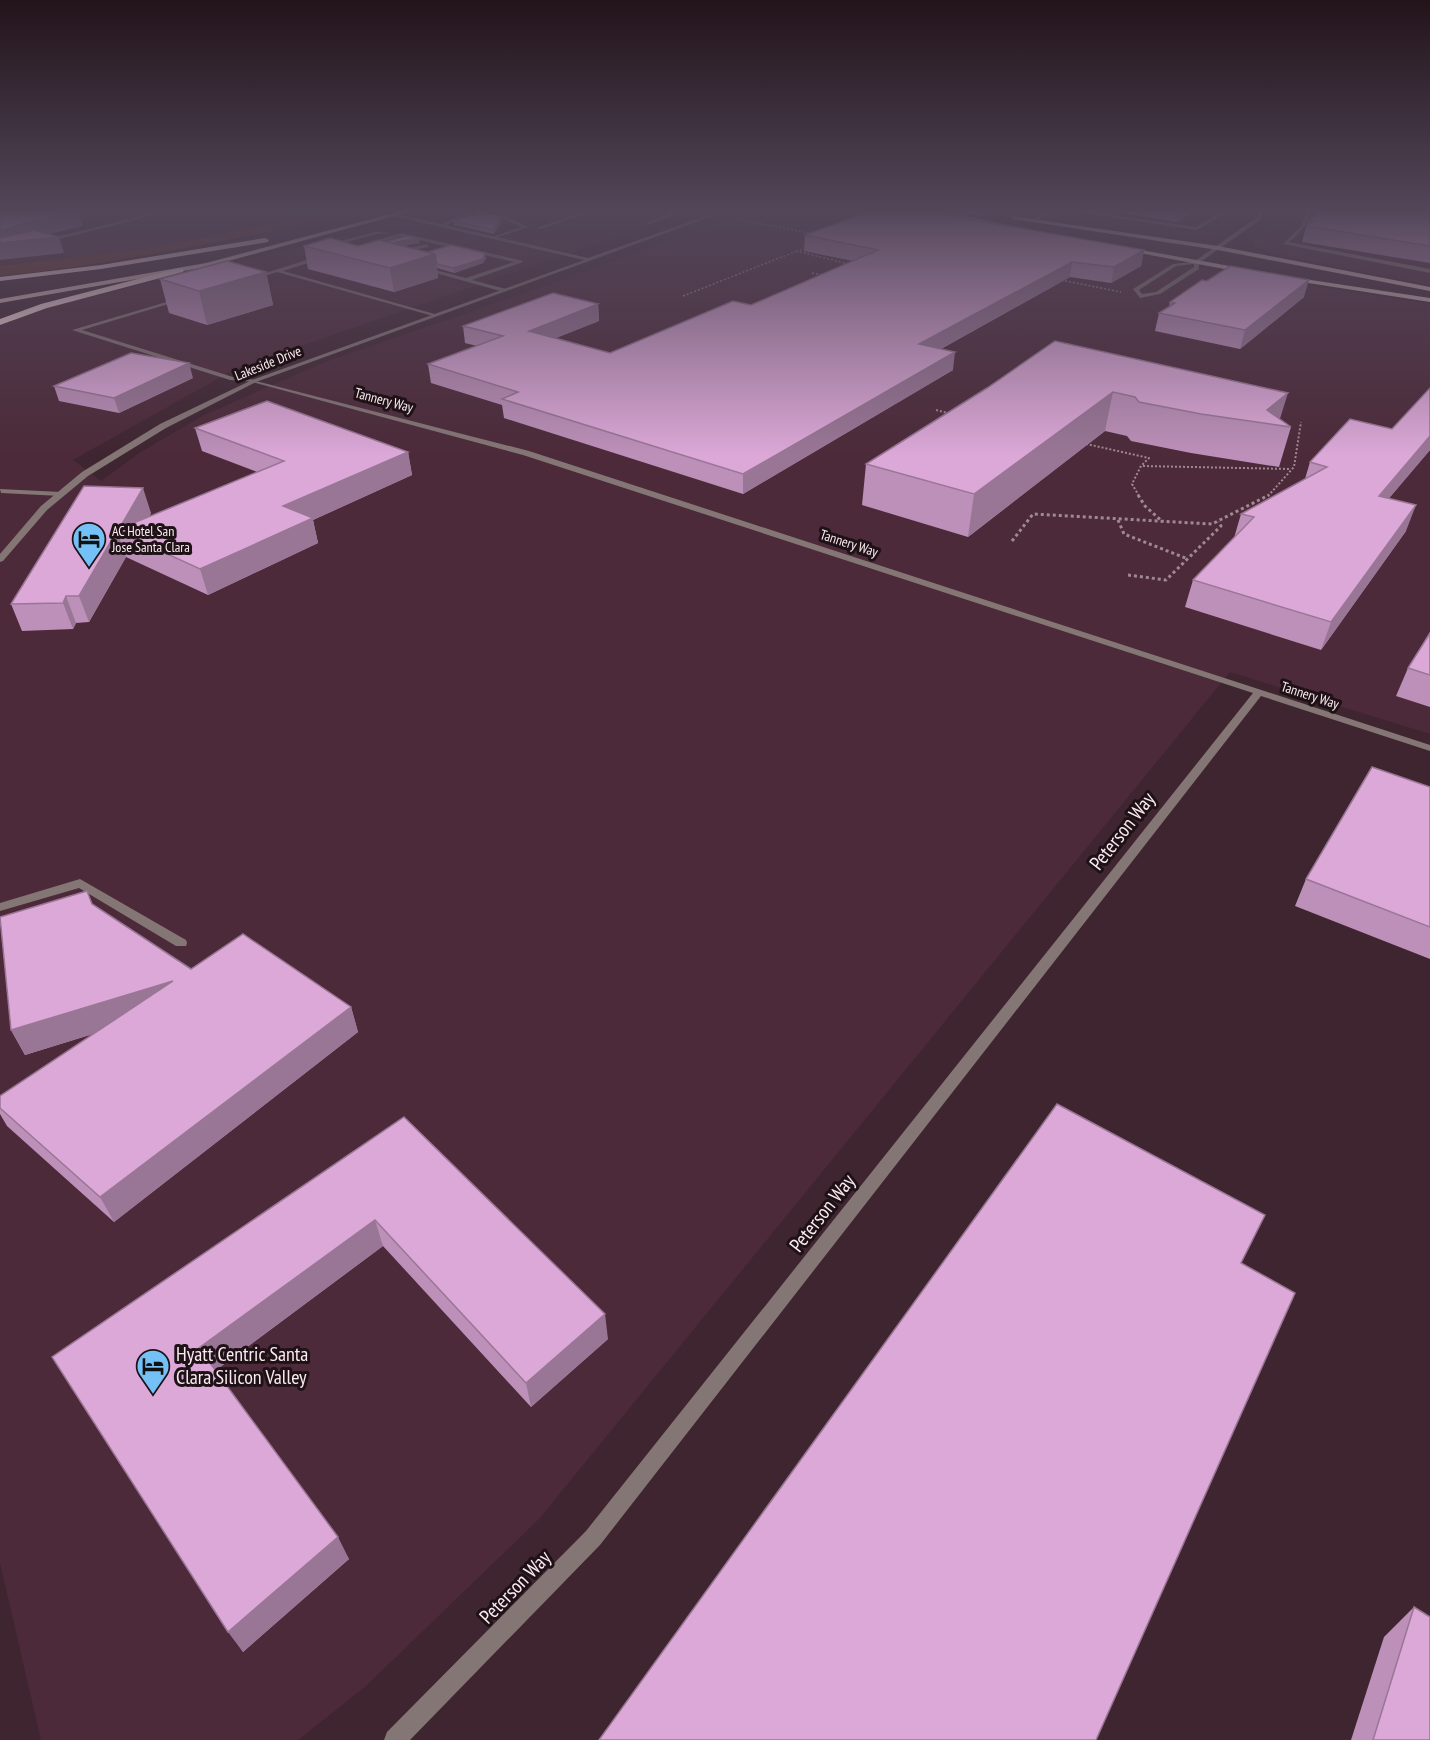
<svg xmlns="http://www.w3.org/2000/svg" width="1430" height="1740" viewBox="0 0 1430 1740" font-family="'PT Sans Narrow',sans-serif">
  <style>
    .built { fill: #4c2a39 }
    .green { fill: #683323 }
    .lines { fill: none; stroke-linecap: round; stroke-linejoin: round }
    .path-far2 { stroke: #9f8992; stroke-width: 1.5; stroke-dasharray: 2 2; stroke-linecap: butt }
    .path-far1 { stroke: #9f8992; stroke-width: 2; stroke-dasharray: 2 2; stroke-linecap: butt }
    .path { stroke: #9f8992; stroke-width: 3; stroke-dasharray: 3 3; stroke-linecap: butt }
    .service { fill: #857676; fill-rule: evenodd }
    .minor { fill: #857676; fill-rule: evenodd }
    .tertiary { fill: #857676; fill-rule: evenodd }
    .primary { fill: #ddbdbe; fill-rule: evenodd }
    .motorway { fill: #fbdbdc; fill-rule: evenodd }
    .wall { fill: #bd90b9 }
    .shaded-wall { fill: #9a7696 }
    .building { fill: #dca8d7; stroke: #9a7696; stroke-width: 1.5 }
    .labels { text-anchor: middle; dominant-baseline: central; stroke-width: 6; stroke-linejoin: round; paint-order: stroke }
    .far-street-label { font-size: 14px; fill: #fceaf1; stroke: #1e1217 }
    .far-poi-label { font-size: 14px; fill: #fceaf1; stroke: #1e1217; text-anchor: start }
    .near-street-label { font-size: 20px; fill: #fceaf1; stroke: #1e1217 }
    .near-poi-label { font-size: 20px; fill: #fceaf1; stroke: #1e1217; text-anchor: start }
  </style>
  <rect width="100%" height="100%" fill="#3f2530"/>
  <g class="built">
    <polygon points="0,212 341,212 150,248 0,266"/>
    <polygon points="427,212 689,212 237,368 73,460 101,481 139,453 204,415 325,362 568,278 747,212 924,212 1186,266 1430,304 1430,734 1230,672 539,1519 366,1686 298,1740 41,1740 0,1563 0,326 18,317 48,307 317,243"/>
    <polygon points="1008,212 1247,212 1225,235 1211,239 1186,238"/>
    <polygon points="1279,212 1430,212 1430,285 1274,254 1253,245 1254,238 1274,224"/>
  </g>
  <path class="green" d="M 341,212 L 323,219 C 216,244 109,264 0,276 L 0,266 L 150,248 Z"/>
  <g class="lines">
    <g class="path-far2">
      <polyline points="736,219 814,234"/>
      <polyline points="809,246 797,251 852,265"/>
      <polyline points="812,273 824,275"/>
      <polyline points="1061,280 1121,292"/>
      <polyline points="683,296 797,251"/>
    </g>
    <g class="path-far1">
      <polyline points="936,410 952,414"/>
      <polyline points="1082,443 1149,458 1141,466"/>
      <polyline points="1139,496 1132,484 1141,466 1291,469"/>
      <polyline points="1268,496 1294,467 1301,422"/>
    </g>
    <g class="path">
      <polyline points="1138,495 1145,506 1163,522"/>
      <polyline points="1118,520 1124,534 1188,559"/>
      <polyline points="1012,541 1033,514 1212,524 1269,495"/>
      <polyline points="1128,575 1166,580 1221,526 1218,522"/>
    </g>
    <g class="service">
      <polygon points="158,212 167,212 43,243 40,241"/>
      <polygon points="467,212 473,212 443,227 439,226"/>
      <polygon points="474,212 507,217 528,227 492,239 492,237 522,227 504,219"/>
      <polygon points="581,212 589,212 541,229 537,228"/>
      <polygon points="669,212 673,212 674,215 650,224 646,223 669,214"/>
      <polygon points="1044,212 1050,212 1035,221 1031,220"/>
      <polygon points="1076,212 1090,212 1196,227 1221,212 1227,212 1197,230"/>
      <path d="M 1306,212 L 1310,212 C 1307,226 1299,234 1289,242 L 1430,269 L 1430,273 L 1283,244 L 1301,226 Z"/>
      <polygon points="376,232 393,233 376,234 336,245 335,250 330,249 332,243"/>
      <polygon points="401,233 520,260 523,262 472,280 506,289 504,292 421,269 424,267 466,278 514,262 401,236 365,247 362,245"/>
      <polygon points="427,244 429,247 394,254 391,252"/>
      <polygon points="322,255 324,258 283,271 438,315 433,316 277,272 250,281 247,279"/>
      <path d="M 1199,261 L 1199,269 L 1160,294 L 1140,298 L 1133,289 L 1173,264 ZM 1194,264 L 1194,267 L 1156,292 L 1142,294 L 1139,290 L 1176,266 Z"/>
      <polygon points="180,298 185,299 82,330 233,377 256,380 256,382 230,380 72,330"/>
      <polygon points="0,489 61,492 65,494 61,496 1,493"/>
      <polygon points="80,879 186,940 187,943 186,946 176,946 79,888 0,911 0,903"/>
    </g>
    <polygon class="minor" points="252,380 529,451 1430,745 1430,751 1261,696 600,1545 410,1740 384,1740 387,1732 586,1531 1253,693 523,455 252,382"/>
    <g class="tertiary">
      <polygon points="375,212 397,214 588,258 717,212 724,212 256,382 166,428 88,476 47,510 3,561 0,562 0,554 41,506 82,472 160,424 252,380 584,260"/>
      <polygon points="1259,212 1263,212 1260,220 1199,263 1195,263 1195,261 1256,218"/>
    </g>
    <g class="primary">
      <polygon points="398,212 409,212 206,267 0,303 0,299 206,263"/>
      <polygon points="934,212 947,212 1040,232 1037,234"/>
      <polygon points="1011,216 1218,246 1430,287 1430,291 1218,250 1013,219"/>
      <polygon points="1125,247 1246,269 1249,271 1246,273 1123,250"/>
      <polygon points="1291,277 1430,298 1430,302 1289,280"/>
    </g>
    <g class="motorway">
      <polygon points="265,238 269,240 268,242 101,269 0,281 0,277 101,265"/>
      <polygon points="180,268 184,270 183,272 47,308 0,325 0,319 41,304"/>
    </g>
  </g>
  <g class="wall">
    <polygon points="867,212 988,212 980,216 968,214 968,219 1144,250 1141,266 1111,283 1070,277 941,349 953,370 743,494 504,418 502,405 431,383 428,364 477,346 465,343 463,326 598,304 599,321 556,338 610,353 751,305 853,261 804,251 805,235"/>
    <polygon points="1115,212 1194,212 1177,222"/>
    <polygon points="1315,212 1430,212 1430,263 1302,242 1308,220 1314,216"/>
    <polygon points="501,217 502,221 494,234 454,225 454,221"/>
    <polygon points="420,243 402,246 428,252 486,258 483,263 454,273 437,268 438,278 394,292 308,269 304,246 358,246"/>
    <polygon points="266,272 273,305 207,325 169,313 160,279"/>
    <polygon points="1304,297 1240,349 1155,331 1159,313 1169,307 1170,302"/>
    <polygon points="1055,341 1280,419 1291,427 1279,467 1191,453 1131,441 1127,436 1105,431 968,537 862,505 866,464 987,388"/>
    <polygon points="193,378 119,413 59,401 54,386"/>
    <polygon points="1430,388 1430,450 1389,498 1406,531 1321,650 1185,607 1193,580 1234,538 1241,514 1305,479 1310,462 1392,429"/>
    <polygon points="195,428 408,452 412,475 313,520 318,543 208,595 126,557 89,622 76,623 73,629 22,631 11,604 84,486 151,513 149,517 257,472 202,451"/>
    <polygon points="1430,633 1430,707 1396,696 1408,668"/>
    <polygon points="1430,787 1430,959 1295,906 1306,879"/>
    <polygon points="94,905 191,969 351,1007 358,1032 114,1222 7,1126 0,1114 0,1096 93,1034 25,1055 11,1030"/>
    <polygon points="404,1117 608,1339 531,1407 383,1246 215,1371 349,1559 243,1652 52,1357"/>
    <polygon points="1414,1607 1430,1740 1351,1740 1384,1637"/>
  </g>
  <g class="shaded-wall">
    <polygon points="72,212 79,212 83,226 24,240 59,237 64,253 0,260 0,231 17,225"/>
    <polygon points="954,212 968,212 967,221 947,215"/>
    <polygon points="980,212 988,212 980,216"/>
    <polygon points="1179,212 1194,212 1177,222"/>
    <polygon points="501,217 502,221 494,234 493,230"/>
    <polygon points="419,238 420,243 363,253 363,249"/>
    <polygon points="1144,250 1141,266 1111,283 1114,267"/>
    <polygon points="485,253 486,258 483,263 454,273 453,268"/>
    <polygon points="435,254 438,278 394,292 390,268"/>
    <polygon points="1072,262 1070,277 917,362 919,344"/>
    <polygon points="266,272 273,305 207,325 199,291"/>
    <polygon points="1309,280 1304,297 1240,349 1245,330"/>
    <polygon points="598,304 599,321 530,348 529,331"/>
    <polygon points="955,352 953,370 743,494 743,474"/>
    <polygon points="189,363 193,378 119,413 114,398"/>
    <polygon points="1113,392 1105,431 968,537 974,494"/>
    <polygon points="1288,393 1278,425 1267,410"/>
    <polygon points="1430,436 1430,450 1370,521 1379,496"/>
    <polygon points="408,452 412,475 313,520 318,543 208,595 200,569 283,506"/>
    <polygon points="143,488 151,513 136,540 119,529"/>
    <polygon points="1416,505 1406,531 1321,650 1331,622"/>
    <polygon points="117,531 126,557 89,622 79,596"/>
    <polygon points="66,596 76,623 73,629 63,603"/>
    <polygon points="173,981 183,1006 25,1055 11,1030"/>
    <polygon points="351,1007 358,1032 114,1222 100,1197"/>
    <polygon points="375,1220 383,1246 212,1373 199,1348"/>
    <polygon points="605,1314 608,1339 531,1407 526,1383"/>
    <polygon points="338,1537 349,1559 243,1652 228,1632"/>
  </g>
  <g class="building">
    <polygon points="0,212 72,212 17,225 19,225 0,231"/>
    <polygon points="477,212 482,212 501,217 493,230 454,221 477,214"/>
    <polygon points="867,212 954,212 947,215 1144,250 1114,267 1072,262 919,344 955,352 743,474 502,399 518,392 428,364 503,336 463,326 553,293 598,304 529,331 610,353 733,301 751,305 878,250 805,235"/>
    <polygon points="1319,212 1430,212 1430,246 1306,226 1315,221 1308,220"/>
    <polygon points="34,230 59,237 0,243 0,238"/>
    <polygon points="406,236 419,238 392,243 385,242"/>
    <polygon points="330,238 358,246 379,240 435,254 390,268 304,246"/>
    <polygon points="451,245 485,253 483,259 453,268 437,264 435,254 428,252"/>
    <polygon points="227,261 266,272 199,291 160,279"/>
    <polygon points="1230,266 1309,280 1245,330 1159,313 1175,303 1170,302 1202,280 1207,281"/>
    <polygon points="1055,341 1288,393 1267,410 1291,427 1201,414 1139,402 1135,397 1113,392 974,494 866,464 987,388"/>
    <polygon points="131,353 189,363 114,398 54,386"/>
    <polygon points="1430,388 1430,436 1379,496 1416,505 1331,622 1193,580 1254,517 1241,514 1327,467 1310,462 1350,419 1392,429"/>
    <polygon points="267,401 408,452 283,506 313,518 200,569 117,531 79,596 66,596 63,603 11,604 84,486 143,488 119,529 284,461 195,428"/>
    <polygon points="1430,633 1430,675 1408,668"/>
    <polygon points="1372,767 1430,787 1430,927 1306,879"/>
    <polygon points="87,891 92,904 191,969 243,934 351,1007 100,1197 0,1108 0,1096 173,981 11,1030 0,917"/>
    <polygon points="1057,1104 1265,1215 1241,1263 1295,1293 1096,1740 599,1740"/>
    <polygon points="404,1117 605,1314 526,1383 375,1220 199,1348 338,1537 228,1632 52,1357"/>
    <polygon points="1414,1607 1430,1617 1430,1740 1373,1740"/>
  </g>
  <linearGradient id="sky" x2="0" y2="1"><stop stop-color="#23141a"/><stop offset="0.46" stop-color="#524659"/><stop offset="1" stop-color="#524659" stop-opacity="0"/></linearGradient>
  <rect width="1430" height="456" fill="url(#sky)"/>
  <defs>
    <g id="hotel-pin" transform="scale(1.725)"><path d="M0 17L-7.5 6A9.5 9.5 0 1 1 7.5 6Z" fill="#73c1f6" stroke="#1e1217"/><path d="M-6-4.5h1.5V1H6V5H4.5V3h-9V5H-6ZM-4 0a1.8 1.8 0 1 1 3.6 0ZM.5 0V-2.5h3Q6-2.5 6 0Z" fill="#111"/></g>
  </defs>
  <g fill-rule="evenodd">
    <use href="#hotel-pin" x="89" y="539"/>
    <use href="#hotel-pin" x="153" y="1366"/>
  </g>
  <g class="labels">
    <g class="far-street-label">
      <text transform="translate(268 363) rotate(-22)">Lakeside Drive</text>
      <text transform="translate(384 400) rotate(15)">Tannery Way</text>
      <text transform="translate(849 543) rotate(18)">Tannery Way</text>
      <text transform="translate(1310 695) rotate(18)">Tannery Way</text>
    </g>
    <g class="far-poi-label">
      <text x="112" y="531">AC Hotel San<tspan x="112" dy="16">Jose Santa Clara</tspan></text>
    </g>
    <g class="near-street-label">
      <text transform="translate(1122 831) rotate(-52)">Peterson Way</text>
      <text transform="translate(822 1213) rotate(-52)">Peterson Way</text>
      <text transform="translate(515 1587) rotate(-46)">Peterson Way</text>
    </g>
    <g class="near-poi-label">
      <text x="176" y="1354">Hyatt Centric Santa<tspan x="176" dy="23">Clara Silicon Valley</tspan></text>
    </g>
  </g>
</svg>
